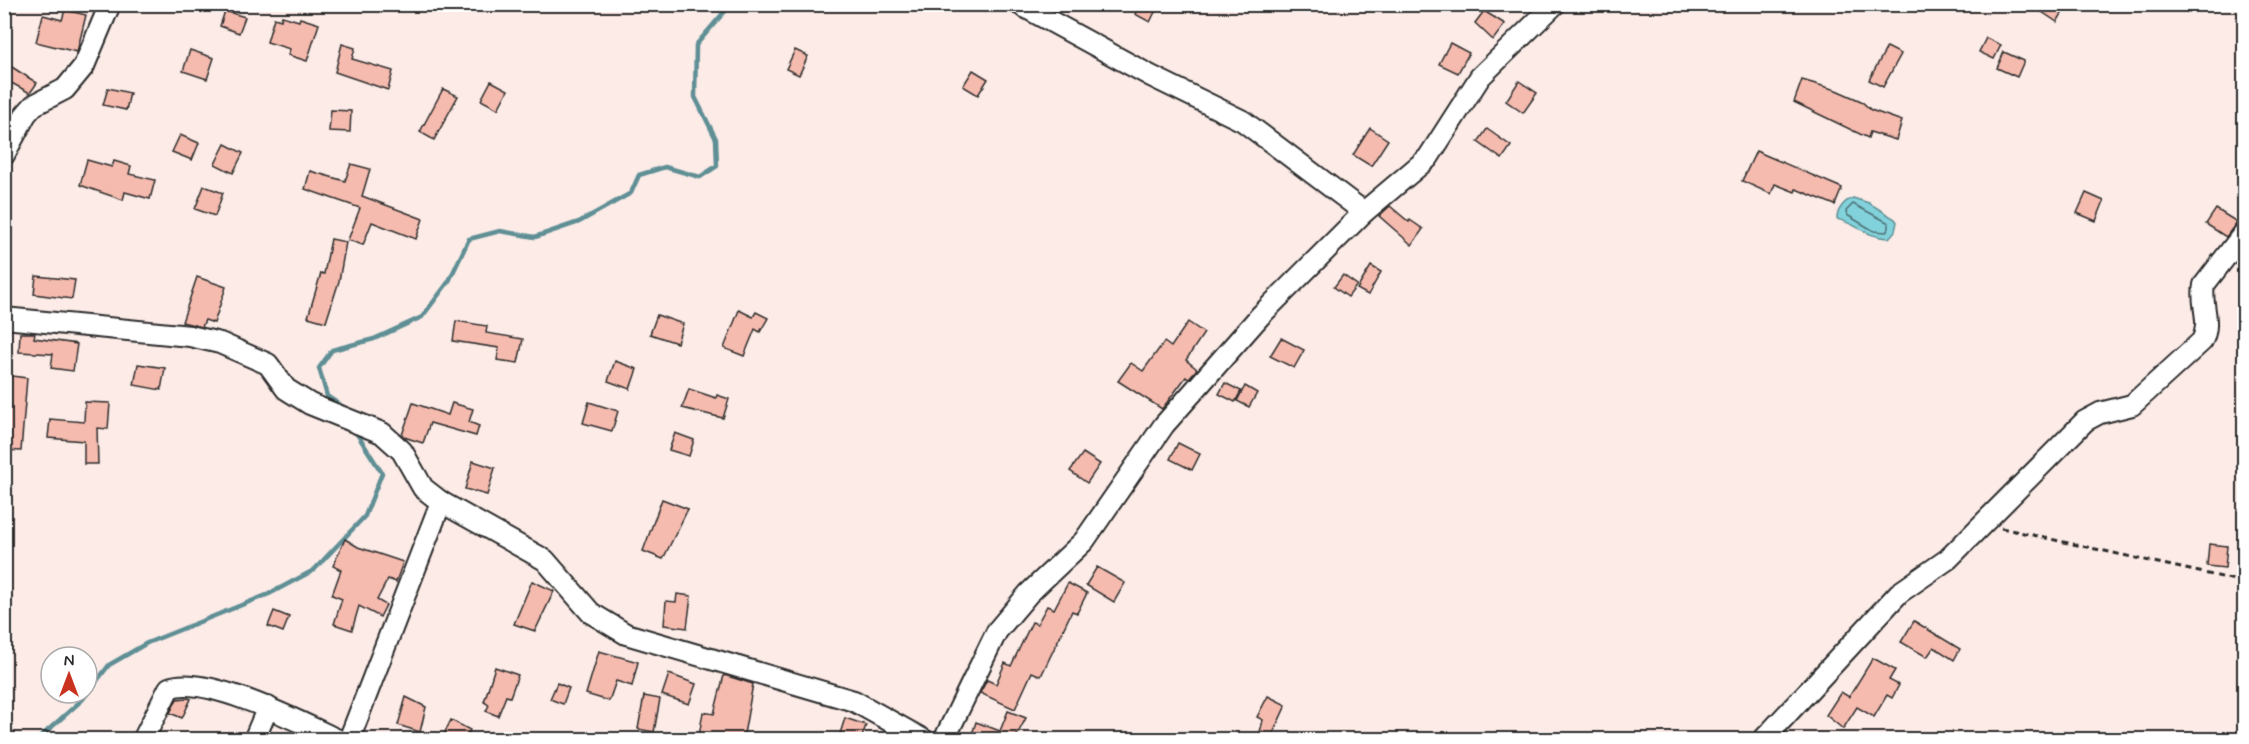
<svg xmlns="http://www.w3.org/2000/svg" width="2249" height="744" viewBox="0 0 2249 744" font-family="Mynerve,sans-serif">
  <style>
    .water { fill: #82d2dc; stroke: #5f8f95; stroke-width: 1.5 }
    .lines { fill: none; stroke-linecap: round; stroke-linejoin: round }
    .shore { stroke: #4e6e72; stroke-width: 1.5 }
    .stream { stroke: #5f8f95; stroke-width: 4.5 }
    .building { fill: #f6bbaf; stroke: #2b2b2b; stroke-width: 1.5 }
    .minor-casing { stroke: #2b2b2b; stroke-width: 24 }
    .path { stroke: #2b2b2b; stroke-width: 3; stroke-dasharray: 6 4.5; stroke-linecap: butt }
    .minor { stroke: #fff; stroke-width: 20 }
  </style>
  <rect width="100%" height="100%" fill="#fcebe7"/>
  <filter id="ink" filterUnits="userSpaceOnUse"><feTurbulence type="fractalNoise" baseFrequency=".0167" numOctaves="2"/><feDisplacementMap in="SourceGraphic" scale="12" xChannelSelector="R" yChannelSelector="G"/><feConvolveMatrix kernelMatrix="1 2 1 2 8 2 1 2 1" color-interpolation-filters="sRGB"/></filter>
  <g filter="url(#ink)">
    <path class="water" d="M 1853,198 L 1869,203 L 1895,219 L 1897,222 L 1895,231 L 1889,238 C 1865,237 1858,224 1837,219 C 1837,210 1844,201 1853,198 Z"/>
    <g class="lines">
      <polygon class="shore" points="1853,204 1889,223 1889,228 1886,232 1874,231 1847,215 1846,211"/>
      <g class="stream">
        <polyline points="348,410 327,396 319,368 332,350 374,339 422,317 449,281 469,239 500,231 535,237 579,222 631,193 639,175 665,167 700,177 717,166 716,139 695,97 696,45 731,4"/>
        <polyline points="37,740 83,699 109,665 147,643 269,594 314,570 365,516 382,473 357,434"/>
      </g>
    </g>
    <g class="building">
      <polygon points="1140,4 1159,4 1150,22 1135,14"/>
      <polygon points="2030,4 2068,4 2057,22"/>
      <polygon points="65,10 86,15 77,52 36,42 43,15 62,20"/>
      <polygon points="225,11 245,17 239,33 220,26"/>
      <polygon points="1484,11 1505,24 1493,40 1475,23"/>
      <polygon points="282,16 299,21 300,18 319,24 307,61 288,55 290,49 267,42 274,18 281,20"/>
      <polygon points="1986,38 2001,45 1994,59 1979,52"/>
      <polygon points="1450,43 1469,53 1458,73 1439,64"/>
      <polygon points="342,44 355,48 352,59 393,71 388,90 335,72"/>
      <polygon points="1887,47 1901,54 1883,87 1869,80"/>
      <polygon points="190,50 214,58 207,79 183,71"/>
      <polygon points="795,50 808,56 799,75 786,69"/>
      <polygon points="2004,52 2024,61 2017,77 1997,68"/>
      <polygon points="4,62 37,83 30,93 4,79"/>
      <polygon points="973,70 988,79 978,95 963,86"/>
      <polygon points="1802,80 1836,90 1861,101 1871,110 1902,121 1896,140 1870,132 1868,138 1794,102"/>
      <polygon points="491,81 508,90 498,109 481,100"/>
      <polygon points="1519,81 1537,93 1523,113 1506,101"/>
      <polygon points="108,88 130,93 126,110 103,105"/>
      <polygon points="443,89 458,96 434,140 420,132"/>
      <polygon points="331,110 351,111 350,132 329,131"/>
      <polygon points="1370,128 1388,140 1371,166 1353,155"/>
      <polygon points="1487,129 1511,146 1502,159 1478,142"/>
      <polygon points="180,135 199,143 192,160 172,152"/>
      <polygon points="225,144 243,153 233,173 215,164"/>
      <polygon points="1756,151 1842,188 1835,205 1796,189 1795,192 1775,184 1771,194 1742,181"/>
      <polygon points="87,160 112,167 114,161 131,166 129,174 155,180 150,199 125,192 123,200 80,185"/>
      <polygon points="351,164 370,169 362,196 423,219 416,239 372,222 363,245 348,240 360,208 305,189 310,171 345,181"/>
      <polygon points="204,186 223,193 215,216 195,209"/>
      <polygon points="2086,193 2104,201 2096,221 2077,213"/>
      <polygon points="1390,206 1409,222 1410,220 1423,229 1412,245 1379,216"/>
      <polygon points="2216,209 2237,222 2226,237 2206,224"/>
      <polygon points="331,239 346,242 339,281 326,322 308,317 321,273 324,274"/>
      <polygon points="1371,266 1381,272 1368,295 1357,289"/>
      <polygon points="1343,275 1357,285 1348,297 1334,287"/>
      <polygon points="36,276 75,280 72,299 34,294"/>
      <polygon points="197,277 226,287 214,323 205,320 202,327 182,322"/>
      <polygon points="739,310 753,317 756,312 768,318 760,332 755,329 744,356 724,348"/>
      <polygon points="657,315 683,324 677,343 650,334"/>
      <polygon points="456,321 487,326 486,333 523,339 518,363 497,360 499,348 453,341"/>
      <polygon points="1188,322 1204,333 1186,360 1197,369 1188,379 1186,377 1162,409 1118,381 1131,363 1143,371 1164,342 1171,347"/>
      <polygon points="20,333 35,333 34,338 77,344 73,371 51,368 53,354 19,352"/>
      <polygon points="1281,338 1304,350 1294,368 1270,356"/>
      <polygon points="615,361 637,369 630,389 608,381"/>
      <polygon points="138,364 165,368 161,390 134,385"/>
      <polygon points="4,375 27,378 21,451 4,450"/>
      <polygon points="1225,383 1241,391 1235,402 1219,394"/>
      <polygon points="1245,386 1257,393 1249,407 1237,401"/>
      <polygon points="689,389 716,398 717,395 729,399 723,418 682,408"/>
      <polygon points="85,402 110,403 108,429 97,428 98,464 84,464 84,441 48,438 50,419 84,422"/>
      <polygon points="589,402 618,411 612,431 583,423"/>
      <polygon points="413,403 448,415 452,403 473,409 469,422 479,426 476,436 430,423 423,443 404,437 402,435"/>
      <polygon points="675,433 694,440 689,456 669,450"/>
      <polygon points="1178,443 1200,454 1192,470 1170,459"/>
      <polygon points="1083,453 1100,464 1087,483 1070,471"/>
      <polygon points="473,461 495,468 487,495 465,489"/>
      <polygon points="662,499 688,509 663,559 643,551"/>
      <polygon points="345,539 358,547 403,562 396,582 388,579 377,600 386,605 380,617 359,606 352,630 334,624 342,599 332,595 341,570 333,566"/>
      <polygon points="2209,544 2227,546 2225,568 2207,566"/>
      <polygon points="1097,567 1125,583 1114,602 1086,585"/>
      <polygon points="532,581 554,591 535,631 514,624"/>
      <polygon points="1068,583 1087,593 1077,613 1072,611 1041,676 1032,672 1015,709 980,693 987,680 996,684 1005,663 1011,666 1032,622 1037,624 1047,606 1054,609"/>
      <polygon points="677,594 691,596 687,628 664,625 666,601 676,602"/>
      <polygon points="274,611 289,617 283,632 268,626"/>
      <polygon points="1914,621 1960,649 1954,660 1934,647 1927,657 1901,642"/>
      <polygon points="599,651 638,662 632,686 616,681 609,701 586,694"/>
      <polygon points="1873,658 1895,670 1889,680 1899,685 1892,698 1887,695 1874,717 1857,707 1843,729 1826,715 1841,692 1849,697"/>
      <polygon points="495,667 518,675 510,697 506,696 498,716 486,711 489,705 484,702"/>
      <polygon points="669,674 696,684 689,704 662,695"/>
      <polygon points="724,675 753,684 743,740 699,736 703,712 714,714"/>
      <polygon points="557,683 569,688 563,704 550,699"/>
      <polygon points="644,696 660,699 654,732 638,729"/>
      <polygon points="1268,696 1286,705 1270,740 1258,740 1263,720 1257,717"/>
      <polygon points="406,697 426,707 420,732 398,725"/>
      <polygon points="188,698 191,699 182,718 170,713 177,699"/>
      <polygon points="1008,711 1026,718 1016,737 1018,740 970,740 976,722 1000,731"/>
      <polygon points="845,718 866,725 861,740 838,740"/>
      <polygon points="451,720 470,730 465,740 441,740"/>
    </g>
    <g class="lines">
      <g class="minor-casing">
        <g id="minor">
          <polyline points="1019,4 1151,76 1243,121 1364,212"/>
          <polyline points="4,155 26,114 34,105 65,89 84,66 110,4"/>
          <polyline points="4,318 190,336 220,343 268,364 286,389 310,404 382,433 402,451 423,488 441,502 545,560 591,613 626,634 854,701 924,740"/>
          <path d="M 143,740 L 169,688 C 204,673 304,724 338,740"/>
          <polyline points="254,740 268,707"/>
          <polyline points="349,740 441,502"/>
          <polyline points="944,740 997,631 1029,593 1084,541 1164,425 1260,316 1364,212 1428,158 1480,77 1555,4"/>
          <path d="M 1763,740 L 1899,593 L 1948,559 L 2085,421 L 2100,413 L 2132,405 L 2202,341 C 2212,321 2200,305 2204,285 L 2244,233"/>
        </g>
      </g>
      <polyline class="path" points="2001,528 2244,582"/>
      <use href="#minor" class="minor"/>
    </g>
  </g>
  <rect width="2249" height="744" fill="none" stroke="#fff" stroke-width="24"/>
  <rect x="12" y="12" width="2225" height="720" fill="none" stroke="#2b2b2b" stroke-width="2" filter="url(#ink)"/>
  <g transform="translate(69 675)"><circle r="28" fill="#ffffff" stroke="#aaaaaa" stroke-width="1.5"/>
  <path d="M0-4.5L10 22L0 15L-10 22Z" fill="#c8321e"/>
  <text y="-9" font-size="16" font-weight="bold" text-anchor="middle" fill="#2b2b2b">N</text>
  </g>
</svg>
